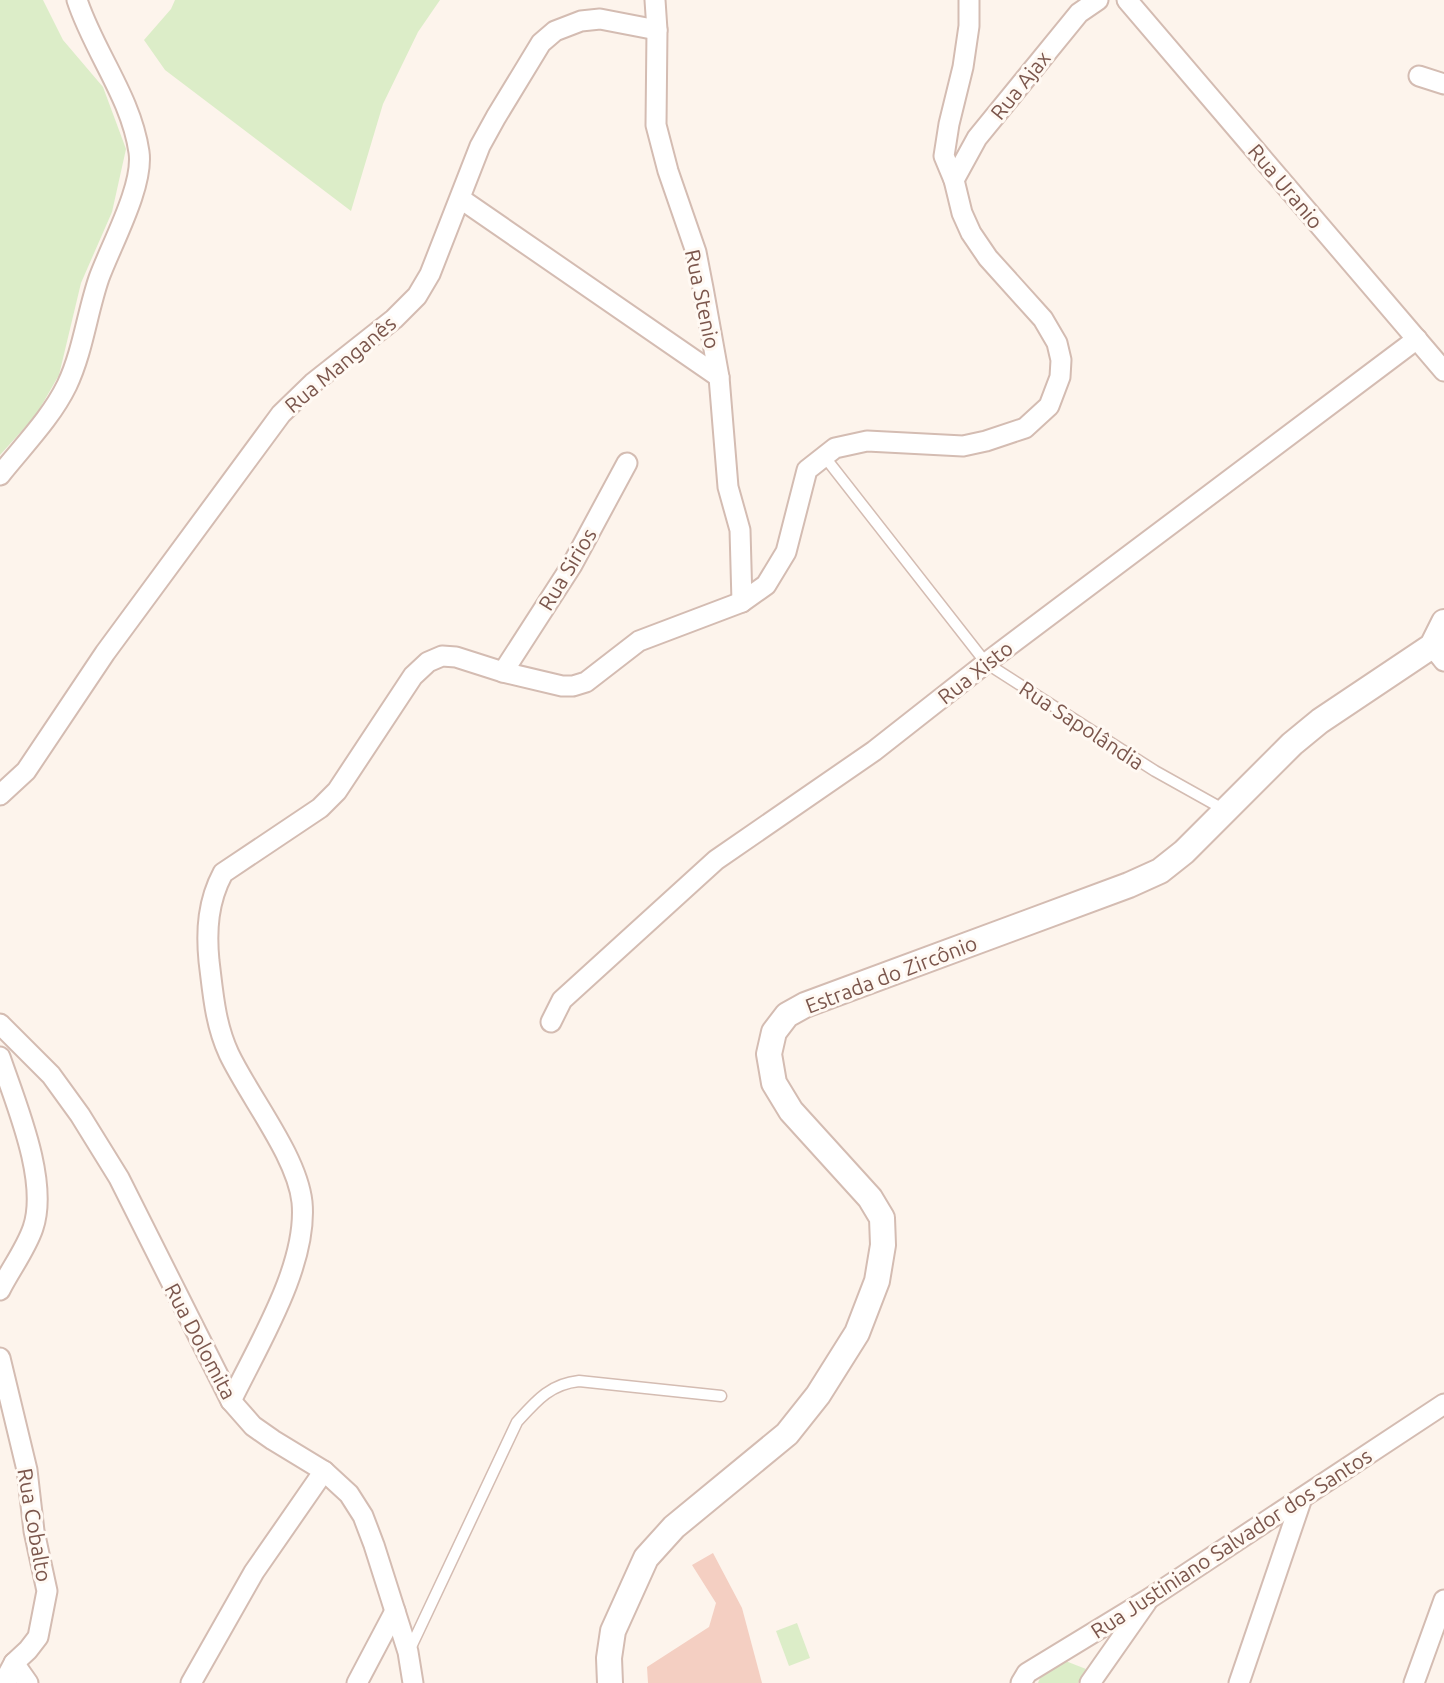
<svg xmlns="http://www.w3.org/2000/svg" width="1444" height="1683" viewBox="0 0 1444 1683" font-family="Ubuntu,sans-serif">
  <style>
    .green { fill: #dcedc8 }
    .building { fill: #f4cfc2 }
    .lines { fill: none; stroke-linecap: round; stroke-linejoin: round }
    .service-casing { stroke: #d4bcb2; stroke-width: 13 }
    .minor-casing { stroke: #d4bcb2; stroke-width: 23 }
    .tertiary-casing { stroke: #d4bcb2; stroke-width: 28 }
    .service { stroke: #fff; stroke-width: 10 }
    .minor { stroke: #fff; stroke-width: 19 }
    .tertiary { stroke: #fff; stroke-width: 24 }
    .labels { text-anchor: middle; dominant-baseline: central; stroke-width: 6; stroke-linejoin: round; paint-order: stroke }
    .street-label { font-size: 21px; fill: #7b564c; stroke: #fff9f3 }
  </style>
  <rect width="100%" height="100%" fill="#fdf4ec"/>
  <g class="green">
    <polygon points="0,0 43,0 63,40 103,87 126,149 112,212 81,283 59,375 36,415 0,455"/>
    <polygon points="175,0 440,0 418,32 383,104 351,211 165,70 144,40 171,9"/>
    <polygon points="797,1623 810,1658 789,1666 776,1631"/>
    <polygon points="1063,1660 1086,1669 1078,1683 1038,1683 1040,1678"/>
  </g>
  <polygon class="building" points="713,1553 742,1608 762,1683 648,1683 647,1667 709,1627 716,1603 692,1565"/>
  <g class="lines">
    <g class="service-casing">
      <g id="service">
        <polyline points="824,456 986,663 1155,771 1223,809"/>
        <path d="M 410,1649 L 517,1422 C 536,1401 550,1384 579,1381 L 721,1396"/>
      </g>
    </g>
    <g class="minor-casing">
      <g id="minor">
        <polyline points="655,0 657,30 656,125 668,171 696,252 703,288 719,377 728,487 740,530 742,602"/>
        <polyline points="1127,0 1444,371"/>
        <polyline points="1419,76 1444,84"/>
        <polyline points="954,180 977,138 1079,13 1098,0"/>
        <polyline points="461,199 719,377"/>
        <path d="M 0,475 C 23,446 51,418 67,385 C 83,351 87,313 99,278 C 111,245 144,186 139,152 C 131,97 94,52 77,0"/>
        <polyline points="1432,646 1444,661"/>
        <polyline points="503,672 572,565 627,463"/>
        <polyline points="0,795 26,771 105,653 281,414 313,383 394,319 417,296 430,274 480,146 496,117 541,43 555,31 581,21 600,19 657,30"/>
        <polyline points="551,1022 562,1000 716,860 874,751 986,663 1417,339"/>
        <polyline points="0,1024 51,1075 80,1115 119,1178 231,1401 253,1426 273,1440 324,1471 349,1494 363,1516 374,1545 408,1652 413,1683"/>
        <path d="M 0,1057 C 16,1104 49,1181 33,1228 C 26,1249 10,1270 0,1290"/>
        <polyline points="0,1358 27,1470 34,1531 47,1591 38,1637 28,1650 14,1663 7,1676 7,1683"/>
        <path d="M 231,1401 C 258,1345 308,1265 302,1202 C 297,1156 250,1098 229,1054 C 215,1024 213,993 209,961 C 206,930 208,901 223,873 L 320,808 L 337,791 L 413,676 L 428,662 L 442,656 L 456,657 L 503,672 L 562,686 L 573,686 L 586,682 L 639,641 L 742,602 L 766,585 L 786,552 L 807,470 L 835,448 L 867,441 L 963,446 L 986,441 L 1025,428 L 1049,406 L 1060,377 L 1061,360 L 1057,343 L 1043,319 L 988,258 L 971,233 L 962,213 L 954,180 L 944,156 L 949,124 L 963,67 L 969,26 L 969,0"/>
        <polyline points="14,1663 28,1683"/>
        <polyline points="191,1683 254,1572 324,1471"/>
        <polyline points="357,1683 395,1611"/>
        <polyline points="1021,1683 1027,1673 1150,1598 1444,1404"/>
        <polyline points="1090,1683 1146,1603"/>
        <polyline points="1239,1683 1302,1498"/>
        <polyline points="1414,1683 1444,1600"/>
      </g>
    </g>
    <g class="tertiary-casing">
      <polyline id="tertiary" points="610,1683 609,1658 613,1631 646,1558 674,1527 787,1434 818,1395 857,1333 877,1281 883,1245 882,1218 870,1198 791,1111 774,1083 769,1054 774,1032 787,1015 805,1005 1129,885 1160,871 1184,852 1292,744 1320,721 1432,646 1444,622"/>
    </g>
    <use href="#service" class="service"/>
    <use href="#minor" class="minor"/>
    <use href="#tertiary" class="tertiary"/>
  </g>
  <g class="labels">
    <g class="street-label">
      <text transform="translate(1020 85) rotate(-51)">Rua Ajax</text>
      <text transform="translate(1286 186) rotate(50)">Rua Uranio</text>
      <text transform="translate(703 299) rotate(78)">Rua Stenio</text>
      <text transform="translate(340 364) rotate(-40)">Rua Manganês</text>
      <text transform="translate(567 569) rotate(-59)">Rua Sirios</text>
      <text transform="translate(975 672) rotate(-38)">Rua Xisto</text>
      <text transform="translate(1082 725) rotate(33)">Rua Sapolândia</text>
      <text transform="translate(891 974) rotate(-21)">Estrada do Zircônio</text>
      <text transform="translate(201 1341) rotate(62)">Rua Dolomita</text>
      <text transform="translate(35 1525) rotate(80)">Rua Cobalto</text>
      <text transform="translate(1231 1543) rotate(-33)">Rua Justiniano Salvador dos Santos</text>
    </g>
  </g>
</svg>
